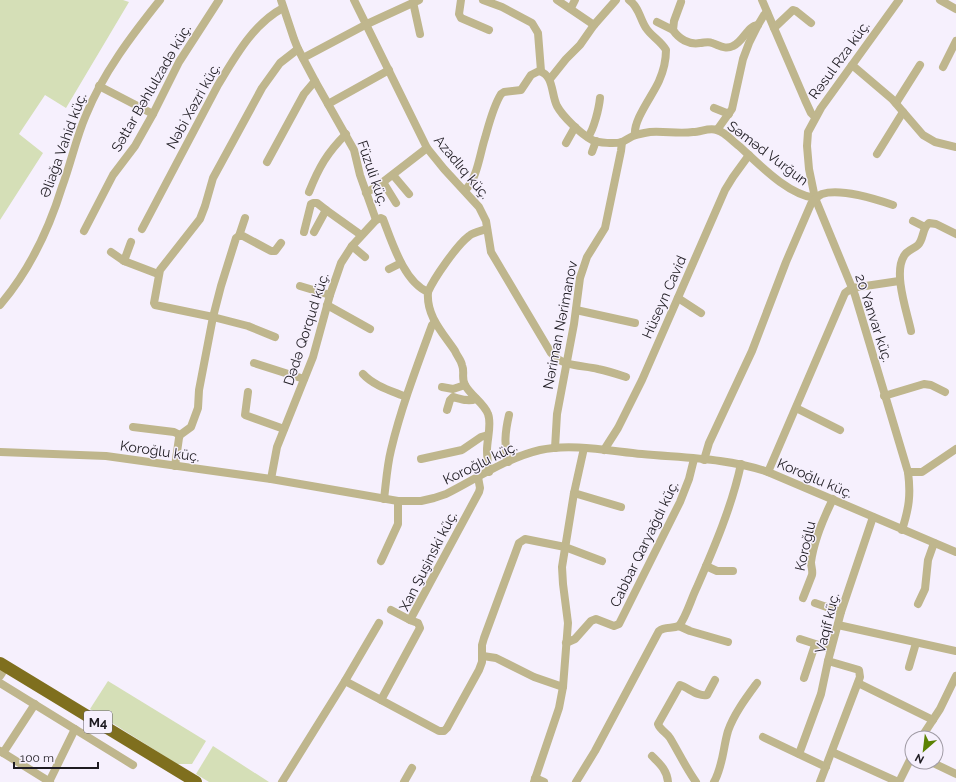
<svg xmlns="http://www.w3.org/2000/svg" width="956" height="782" viewBox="0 0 956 782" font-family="Raleway,sans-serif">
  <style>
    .green { fill: #d5dfb7 }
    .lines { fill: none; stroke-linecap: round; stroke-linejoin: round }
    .minor { stroke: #bfb68d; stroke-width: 8 }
    .highway { stroke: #7f6f1e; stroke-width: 12 }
    .labels { text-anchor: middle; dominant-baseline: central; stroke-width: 3; stroke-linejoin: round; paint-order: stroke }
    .shield { fill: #f6f0fd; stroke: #5f5b63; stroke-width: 1 }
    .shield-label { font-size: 13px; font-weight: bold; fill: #1e1b21 }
    .street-label { font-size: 14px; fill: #1e1b21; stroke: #f6f0fd }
  </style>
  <rect width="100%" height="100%" fill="#f6f0fd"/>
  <g class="green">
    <polygon points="0,0 123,0 129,2 66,108 45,95 19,134 43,153 0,220"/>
    <polygon points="108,681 206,741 192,764 177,764 90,709"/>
    <polygon points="213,746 269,782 209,782 196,774"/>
  </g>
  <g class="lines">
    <g class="minor">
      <path d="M 281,0 L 294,39 L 298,49 L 315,81 L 354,150 L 360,175 L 376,220 L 381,218 L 383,219 C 392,242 404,282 428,292 C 426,316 443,333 455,351 C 457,356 461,360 462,365 C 465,372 461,378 465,385 C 471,396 484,403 488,414 C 492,424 487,439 487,450 C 487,457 488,464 489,472"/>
      <path d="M 354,0 L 427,148 L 444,169 L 479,207 L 486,221 L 491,252 L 551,353 C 563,367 581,365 598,369 C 608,371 617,374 626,377"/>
      <polyline points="461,0 459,14 461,18 489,30"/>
      <polyline points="483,0 502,7 532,23 538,33 541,71"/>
      <polyline points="557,0 594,25"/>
      <path d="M 629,0 C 639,7 640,19 646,28 C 651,36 661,41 666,50 C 666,59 663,72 659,81 C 653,95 633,120 635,135"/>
      <polyline points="762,0 805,100 811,113 815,117"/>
      <path d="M 899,0 L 821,108 L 808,132 L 807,146 L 809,169 L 815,198 L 855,295 L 908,472 C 911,495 909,508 902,530"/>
      <polyline points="940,0 956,9"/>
      <polyline points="413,2 420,34"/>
      <path d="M 681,2 L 674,21 L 673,30 C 679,39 689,45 700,43 C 704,43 708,41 712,43 C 719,45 725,50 733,46 C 744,41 747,26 758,25"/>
      <polyline points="571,8 575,0"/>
      <polyline points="657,22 673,30"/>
      <polyline points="774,28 793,10 796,11 811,23"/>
      <polyline points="303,58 367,24 419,0"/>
      <polyline points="852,65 892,99 923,135 935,142 956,147"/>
      <polyline points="943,67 956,41"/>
      <polyline points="550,79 566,59 580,45 594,25 616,0"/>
      <polyline points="99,86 153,114"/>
      <polyline points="896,103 920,65"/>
      <polyline points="328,104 389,70"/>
      <polyline points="714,108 729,114"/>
      <polyline points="717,130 732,109 743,59 749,43 758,25 764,15 767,12"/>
      <path d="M 588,137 C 594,129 599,108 600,98"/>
      <polyline points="566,143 575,127"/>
      <polyline points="592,152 596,141"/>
      <polyline points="877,154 903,112"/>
      <polyline points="267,162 304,94 315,81"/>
      <polyline points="393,175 409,194"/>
      <polyline points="383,182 396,203"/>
      <path d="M 465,190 C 477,180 480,153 485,138 C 489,124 493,107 501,94 L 504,92 L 521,90 L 531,75 L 539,71 C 554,75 551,94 557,106 C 563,117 581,134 592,140 C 599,143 615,144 622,142 C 626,140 629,138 633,136 C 638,134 644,133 650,132 C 665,131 679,134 693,132 C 701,132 709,127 717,130 C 725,132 732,141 739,146 C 760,165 787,194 815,198"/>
      <path d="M 309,192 C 319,167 327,153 346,134"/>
      <polyline points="366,193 383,182 427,148"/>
      <polyline points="913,221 925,227"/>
      <path d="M 142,229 L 218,85 C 235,57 253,24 283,8"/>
      <polyline points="84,231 113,175 135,146 153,114 179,62 219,0"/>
      <polyline points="304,232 311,204 313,203 317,203 326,210"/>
      <polyline points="314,232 326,210 361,235"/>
      <polyline points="239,236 245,218"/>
      <polyline points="352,246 365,257"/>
      <polyline points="111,252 124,261 158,274"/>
      <polyline points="124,261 131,242"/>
      <polyline points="389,269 401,263"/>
      <polyline points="300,286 330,295"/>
      <path d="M 428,292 C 434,278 457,245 469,236 C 474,232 481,231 487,229"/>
      <polyline points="678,298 701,313"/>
      <path d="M 0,305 C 29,271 49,229 62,187 C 71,163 76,138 86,115 C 103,73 132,35 160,0"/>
      <polyline points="327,305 370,329"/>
      <polyline points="576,310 635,323"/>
      <path d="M 911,331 C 907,312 893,273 904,256 C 907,250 914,249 918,245 C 924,239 922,228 929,223 L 936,224 L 956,234"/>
      <polyline points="275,337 248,326 213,317 221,286 236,238 239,236 243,236 271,251 275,251 281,243"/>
      <polyline points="254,363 304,379"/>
      <path d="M 363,374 C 374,386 392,391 406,397"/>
      <polyline points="442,387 453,389 465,385"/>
      <polyline points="248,392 245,415 284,429"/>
      <polyline points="884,396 924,384 931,385 945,392"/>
      <polyline points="796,408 840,430"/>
      <path d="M 447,410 L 450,400 L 453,397 C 461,399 468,402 476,399"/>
      <polyline points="133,427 174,432 180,435"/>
      <polyline points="555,448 557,414 574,324 580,278 587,257 605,228 621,151 622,142"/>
      <polyline points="604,450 618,428 642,380 725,190 733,177 749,155"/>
      <path d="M 0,452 L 106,456 L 271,479 L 398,501 L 421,501 L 434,498 L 446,494 C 476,479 506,458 540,450 C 571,443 610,451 642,454 C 684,458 728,458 768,472 L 956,552"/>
      <polyline points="421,459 462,450 481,437 488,435"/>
      <path d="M 704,460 L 709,443 L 752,351 L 786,262 L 811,204 C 814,200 817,196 822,194 C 841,188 875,199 893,205"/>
      <path d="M 508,462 C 504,445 505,432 509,415"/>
      <polyline points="175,466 179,438 180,435 191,427 198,408 199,390 213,317 155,305 154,303 160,270 200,219 205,206 213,178 262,88 280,63 298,49"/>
      <polyline points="768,472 845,293 852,288 899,281"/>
      <polyline points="908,472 922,472 956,449"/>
      <polyline points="271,479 277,447 313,357 330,295 341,263 352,246 376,220"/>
      <polyline points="574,493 621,507"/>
      <path d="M 384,499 C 386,483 387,466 391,450 C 401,408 417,366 432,325 L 435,322"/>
      <polyline points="381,561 398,524 398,501"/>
      <polyline points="706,566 717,571 733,571"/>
      <path d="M 803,598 L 812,575 C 813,570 811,567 811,562 C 814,540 823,519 833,499"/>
      <polyline points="815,603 841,612"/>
      <polyline points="918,604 925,589 928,560 934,543"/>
      <polyline points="391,610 410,620"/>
      <polyline points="838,625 956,651"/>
      <path d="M 679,626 C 687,615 691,599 697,587 C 714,548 732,506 741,464"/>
      <polyline points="800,639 831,649"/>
      <polyline points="566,643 575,639 591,621 596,619 614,626 619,624 680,502 689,479 694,459"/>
      <polyline points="483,656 496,658 534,677 563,687"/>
      <polyline points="909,667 916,643"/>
      <polyline points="0,676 2,673"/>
      <polyline points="804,678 815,645"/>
      <polyline points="345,681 379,623"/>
      <polyline points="0,683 133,765"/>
      <polyline points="858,683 933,720"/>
      <polyline points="381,700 439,731 444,731 447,728 479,670 482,662 482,645 484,638 519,543 525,539 565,547 602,561"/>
      <polyline points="763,737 826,767"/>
      <polyline points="921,738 940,709 956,676"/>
      <polyline points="0,751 50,782"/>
      <polyline points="832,752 898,782"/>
      <polyline points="3,753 35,704"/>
      <polyline points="799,754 821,694 828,661"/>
      <path d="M 652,756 C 660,764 667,770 668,782"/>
      <polyline points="931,762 956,774"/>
      <polyline points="535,778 544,782"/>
      <polyline points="49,782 75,729"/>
      <polyline points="282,782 345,681 381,700 420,628 418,623 410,620 479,492 480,488 478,477"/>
      <polyline points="404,782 412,768"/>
      <polyline points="534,782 559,708 563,687 568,623 563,584 562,567 574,493 584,448"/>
      <path d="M 576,782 L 595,751 L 659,631 C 665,626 672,629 679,626 L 690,631 L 728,642"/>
      <path d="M 696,782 C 686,768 679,753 670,738 C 667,733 660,730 658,724 L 680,685 C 689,688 698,697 707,695 L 715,680"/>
      <path d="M 714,782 C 723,766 723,748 728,731 C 734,714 746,698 757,683"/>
      <polyline points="820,782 860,677 859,670 828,661 841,612 873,517"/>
      <polyline points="899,782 912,756"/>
    </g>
    <polyline class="highway" points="0,663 196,782"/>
  </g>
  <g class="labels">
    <rect class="shield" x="84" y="711" width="28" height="22" rx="3"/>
    <g class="shield-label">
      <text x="98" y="722">M4</text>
    </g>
    <g class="street-label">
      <text transform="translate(839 60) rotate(-54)">Rəsul Rza küç.</text>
      <text transform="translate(151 88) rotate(-60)">Səttar Bəhlulzadə küç.</text>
      <text transform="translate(193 106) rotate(-61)">Nəbi Xəzri küç.</text>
      <text transform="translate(63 145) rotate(-70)">Əliağa Vahid küç.</text>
      <text transform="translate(768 153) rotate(37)">Səməd Vurğun</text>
      <text transform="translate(462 167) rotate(50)">Azadlıq küç.</text>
      <text transform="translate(373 173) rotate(71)">Füzuli küç.</text>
      <text transform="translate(664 297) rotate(-66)">Hüseyn Cavid</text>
      <text transform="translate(874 318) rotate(72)">20 Yanvar küç.</text>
      <text transform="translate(560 325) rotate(-79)">Nəriman Nərimanov</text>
      <text transform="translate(306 329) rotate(-72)">Dədə Qorqud küç.</text>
      <text transform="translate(160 451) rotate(8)">Koroğlu küç.</text>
      <text transform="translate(480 463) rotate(-26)">Koroğlu küç.</text>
      <text transform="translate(815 478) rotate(23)">Koroğlu küç.</text>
      <text transform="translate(644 544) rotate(-64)">Cabbar Qaryağdı küç.</text>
      <text transform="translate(805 546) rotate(-77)">Koroğlu</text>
      <text transform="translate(428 561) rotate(-63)">Xan Şuşinski küç.</text>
      <text transform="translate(827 623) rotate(-76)">Vaqif küç.</text>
    </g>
  </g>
  <g transform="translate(924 750) rotate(208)"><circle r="19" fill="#f6f0fd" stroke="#a09ba5"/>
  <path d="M0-3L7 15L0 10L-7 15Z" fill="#5b8203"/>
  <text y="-6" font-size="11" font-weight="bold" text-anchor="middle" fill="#1e1b21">N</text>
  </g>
  <path d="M14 762v6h84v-6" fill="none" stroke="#1e1b21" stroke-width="2"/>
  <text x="20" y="762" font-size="12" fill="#1e1b21" stroke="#f6f0fd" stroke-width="3" paint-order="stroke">100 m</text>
</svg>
